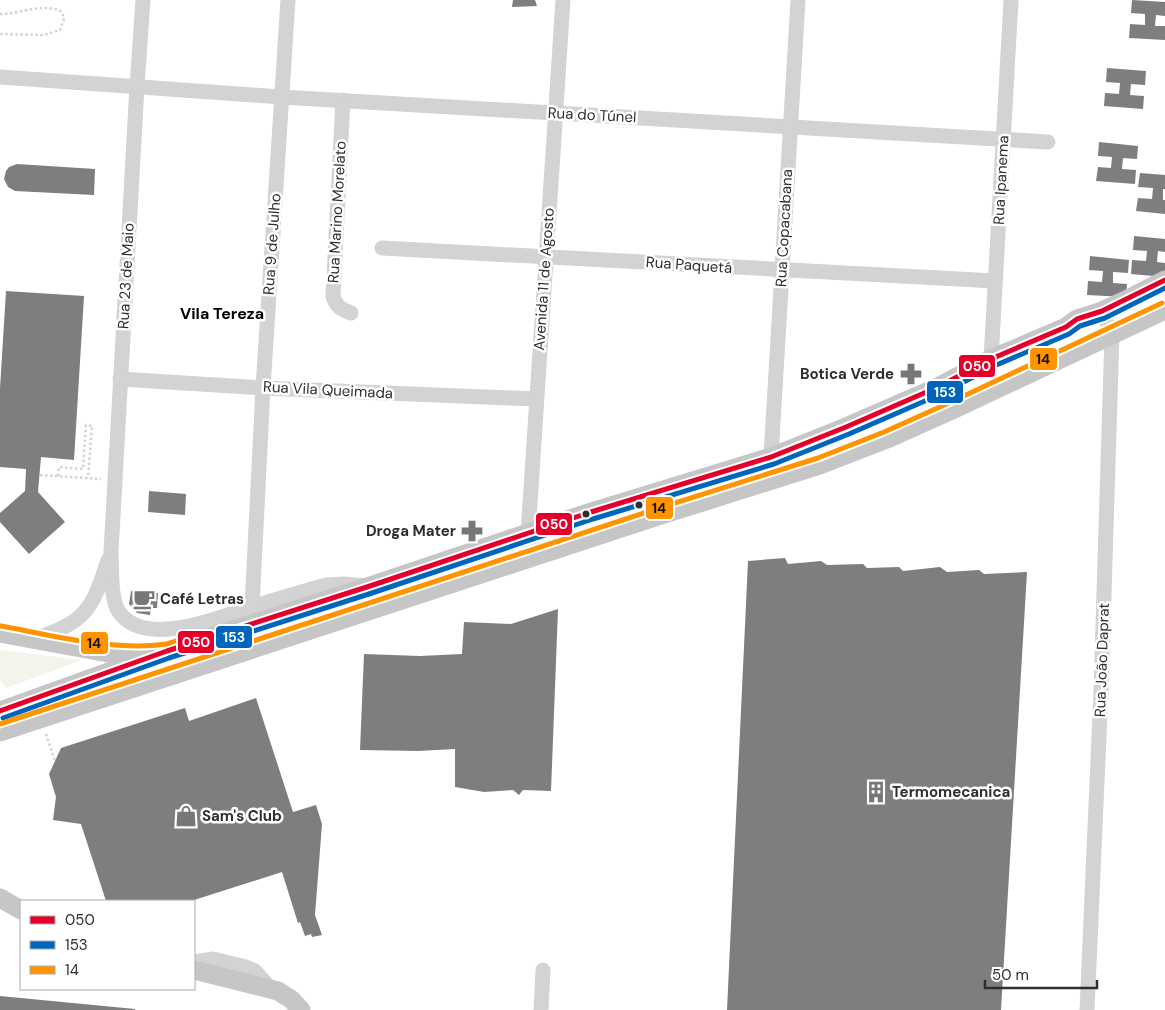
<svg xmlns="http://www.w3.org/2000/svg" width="1165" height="1010" viewBox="0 0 1165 1010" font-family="'DM Sans',sans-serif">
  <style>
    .green { fill: #f1f5ec }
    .building { fill: #7e7e7e }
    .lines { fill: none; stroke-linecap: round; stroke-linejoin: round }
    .path { stroke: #d3d3d3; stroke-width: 2.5; stroke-dasharray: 2.5 2.5; stroke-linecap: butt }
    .minor { stroke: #d3d3d3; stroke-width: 15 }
    .major { stroke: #c6c6c6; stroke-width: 19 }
    .bus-1-casing { stroke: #fff; stroke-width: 9 }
    .bus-2-casing { stroke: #fff; stroke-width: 9 }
    .bus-3-casing { stroke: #fff; stroke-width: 9 }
    .bus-1 { stroke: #e4002b; stroke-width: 5 }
    .bus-2 { stroke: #0065bd; stroke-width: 5 }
    .bus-3 { stroke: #ff9300; stroke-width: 5 }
    .bus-dot { fill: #2e2e2e; stroke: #fff; stroke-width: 2 }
    .labels { text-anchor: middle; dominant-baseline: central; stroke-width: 5; stroke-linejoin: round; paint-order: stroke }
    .street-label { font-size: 15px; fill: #2e2e2e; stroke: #fff }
    .poi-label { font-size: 15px; font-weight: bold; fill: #2e2e2e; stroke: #fff; text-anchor: start }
    .neighbourhood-label { font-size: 16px; font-weight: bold; fill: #000; stroke: #fff }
    .line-badge { stroke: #fff; stroke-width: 2 }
    .badge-label { font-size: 14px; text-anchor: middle; font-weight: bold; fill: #fff }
    .pale-badge-label { font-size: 14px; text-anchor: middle; font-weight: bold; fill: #111 }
  </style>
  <rect width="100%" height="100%" fill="#fff"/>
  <polygon class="green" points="0,650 82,660 6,688 0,680"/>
  <g class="building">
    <polygon points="513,0 535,0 537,6 512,7"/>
    <polygon points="1132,0 1165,2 1165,16 1156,15 1155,26 1165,26 1165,40 1129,38 1130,24 1145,25 1145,14 1131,13"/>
    <polygon points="1107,68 1146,71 1145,85 1131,84 1130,95 1144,96 1143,109 1104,106 1105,93 1119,94 1120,83 1106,82"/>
    <polygon points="1099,142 1138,146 1137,159 1123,158 1122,169 1136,170 1135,184 1096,181 1098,167 1111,168 1112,157 1098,156"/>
    <polygon points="17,164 95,169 94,195 15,191 8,187 4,179 6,171 9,167"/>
    <polygon points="1140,173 1165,175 1165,189 1163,189 1163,200 1165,200 1165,214 1136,211 1138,198 1152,199 1153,188 1138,187"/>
    <polygon points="1134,236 1165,239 1165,252 1158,251 1157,262 1165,263 1165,277 1131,274 1132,260 1146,261 1147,251 1133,250"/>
    <polygon points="1090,256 1129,260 1128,273 1113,272 1113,283 1127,284 1126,297 1087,295 1088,281 1102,282 1103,271 1089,270"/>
    <polygon points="6,291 84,296 74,460 41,457 38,492 65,522 29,554 0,522 0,513 25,491 26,469 0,467 0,388"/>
    <polygon points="149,491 186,494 185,515 148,512"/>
    <polygon points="785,558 788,564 821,561 827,565 863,564 867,568 899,567 903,571 940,567 947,572 979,570 984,574 1027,572 1001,1010 727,1010 748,561"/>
    <polygon points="131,591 158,593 157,608 151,608 150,615 137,613 129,604"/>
    <polygon points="558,609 551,791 523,790 519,795 513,790 484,792 455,787 455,749 418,751 360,750 364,654 420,656 462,654 464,622 511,624"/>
    <polygon points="256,698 293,812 316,805 322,824 315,915 322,935 312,937 311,934 305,936 300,922 298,923 282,872 191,901 106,901 81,824 53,820 56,797 49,774 61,748 185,708 189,721"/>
    <polygon points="0,996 135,1009 135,1010 0,1010"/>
  </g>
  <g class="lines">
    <g class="path">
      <path d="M 0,14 C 20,14 44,2 62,12 L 64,19 L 60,30 L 44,35 L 0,34"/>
      <polyline points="40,475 101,479"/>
      <polyline points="58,476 59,467 83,469 86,425 92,426 88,478"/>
      <polyline points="46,734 55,761"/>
    </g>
    <g class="minor">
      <path d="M 143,0 L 137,86 L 111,552 C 112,568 110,599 119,612 C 145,649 220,617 252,607 C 277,599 301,592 326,585 L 344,584 L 366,586"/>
      <polyline points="0,77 281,97 1048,142"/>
      <path d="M 343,100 L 333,296 C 336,307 341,309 351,313"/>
      <polyline points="382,248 995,281"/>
      <polyline points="991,359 1011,0"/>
      <polyline points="120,379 263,388 536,399"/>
      <polyline points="771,457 798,0"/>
      <polyline points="537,556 528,534 563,0"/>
      <polyline points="252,607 263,388 288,0"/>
      <path d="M 34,639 C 85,622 92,611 108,560"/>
      <polyline points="194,962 213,959 246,967 255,971 271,989"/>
      <polyline points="541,1010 543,970"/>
      <polyline points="1087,1010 1101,691 1112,334 1102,311"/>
    </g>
    <g class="major">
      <polyline points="0,633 108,653 146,653"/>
      <polyline points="0,711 167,651 370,586 591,512 771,457 846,427 938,387 991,359 1066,327 1077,319 1102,311 1126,300 1165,280"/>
      <polyline points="0,732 658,516 820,465 887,439 954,409 1165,310"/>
      <polyline points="0,898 21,910"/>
      <polyline points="194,970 278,991 292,1000 301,1010"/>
    </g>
    <g class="bus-1-casing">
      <polyline id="bus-1" points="0,711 167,651 370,586 591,512 771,457 846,427 938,387 991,359 1066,327 1077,319 1102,311 1165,280"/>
    </g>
    <g class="bus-2-casing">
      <polyline id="bus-2" points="3,718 169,658 372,593 593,519 774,464 849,434 941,394 994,366 1069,334 1080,326 1105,318 1165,288"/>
    </g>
    <g class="bus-3-casing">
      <g id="bus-3">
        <path d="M 1,626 C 51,635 115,652 166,644 C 173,642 181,639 188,637"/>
        <polyline points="0,724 656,509 818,458 884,432 951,402 1162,303"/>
      </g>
    </g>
    <use href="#bus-1" class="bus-1"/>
    <use href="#bus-2" class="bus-2"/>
    <use href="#bus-3" class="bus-3"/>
  </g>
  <defs>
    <g id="pharmacy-bare" transform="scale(1.725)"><path d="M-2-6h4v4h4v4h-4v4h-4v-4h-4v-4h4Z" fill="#777" stroke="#fff" stroke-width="2.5" paint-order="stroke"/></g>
    <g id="cafe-bare" transform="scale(1.725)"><path d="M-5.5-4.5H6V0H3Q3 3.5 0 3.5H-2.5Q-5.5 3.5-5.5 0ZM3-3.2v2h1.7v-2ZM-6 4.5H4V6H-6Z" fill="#777" stroke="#fff" stroke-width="2.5" paint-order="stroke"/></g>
    <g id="building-bare" transform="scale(1.725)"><path d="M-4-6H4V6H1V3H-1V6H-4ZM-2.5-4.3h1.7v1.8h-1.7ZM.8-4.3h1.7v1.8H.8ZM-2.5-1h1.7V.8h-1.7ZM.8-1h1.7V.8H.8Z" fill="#777" stroke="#fff" stroke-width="2.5" paint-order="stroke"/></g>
    <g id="shop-bare" transform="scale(1.725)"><path d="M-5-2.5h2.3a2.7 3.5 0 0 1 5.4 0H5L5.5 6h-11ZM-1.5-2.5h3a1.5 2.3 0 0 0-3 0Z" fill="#777" stroke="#fff" stroke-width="2.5" paint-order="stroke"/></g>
  </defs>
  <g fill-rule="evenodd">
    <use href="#pharmacy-bare" x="911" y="374"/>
    <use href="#pharmacy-bare" x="472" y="531"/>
    <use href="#cafe-bare" x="144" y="599"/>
    <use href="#building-bare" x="876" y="792"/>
    <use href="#shop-bare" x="186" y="816"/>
  </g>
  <g class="bus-dot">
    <circle cx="639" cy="505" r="4.5"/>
    <circle cx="586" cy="514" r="4.5"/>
  </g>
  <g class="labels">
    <g class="street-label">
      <text transform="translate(592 115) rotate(3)">Rua do Túnel</text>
      <text transform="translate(1001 180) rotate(-87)">Rua Ipanema</text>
      <text transform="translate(337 212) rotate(-87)">Rua Marino Morelato</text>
      <text transform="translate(784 228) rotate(-87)">Rua Copacabana</text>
      <text transform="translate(272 244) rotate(-86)">Rua 9 de Julho</text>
      <text transform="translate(689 265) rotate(4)">Rua Paquetá</text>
      <text transform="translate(126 276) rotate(-87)">Rua 23 de Maio</text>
      <text transform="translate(544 279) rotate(-86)">Avenida 11 de Agosto</text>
      <text transform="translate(328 390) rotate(3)">Rua Vila Queimada</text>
      <text transform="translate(1102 660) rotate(-88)">Rua João Daprat</text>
    </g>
    <g class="poi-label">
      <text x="894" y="374" text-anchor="end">Botica Verde</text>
      <text x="456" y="531" text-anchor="end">Droga Mater</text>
      <text x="160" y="599">Café Letras</text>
      <text x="892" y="792">Termomecanica</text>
      <text x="202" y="816">Sam's Club</text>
    </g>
    <g class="neighbourhood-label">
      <text x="222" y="313">Vila Tereza</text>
    </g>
  </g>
  <g class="line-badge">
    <rect x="1029" y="347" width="29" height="24" rx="5" fill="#ff9300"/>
    <rect x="958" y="354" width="38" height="24" rx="5" fill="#e4002b"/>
    <rect x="926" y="380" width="38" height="24" rx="5" fill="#0065bd"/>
    <rect x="645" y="496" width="29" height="24" rx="5" fill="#ff9300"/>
    <rect x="535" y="512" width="38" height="24" rx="5" fill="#e4002b"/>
    <rect x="215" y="625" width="38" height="24" rx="5" fill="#0065bd"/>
    <rect x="177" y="630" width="38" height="24" rx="5" fill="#e4002b"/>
    <rect x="80" y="631" width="29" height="24" rx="5" fill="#ff9300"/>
  </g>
  <g class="badge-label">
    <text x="977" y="371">050</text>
    <text x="945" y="397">153</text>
    <text x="554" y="529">050</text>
    <text x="234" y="642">153</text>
    <text x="196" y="647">050</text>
  </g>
  <g class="pale-badge-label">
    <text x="1043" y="364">14</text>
    <text x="659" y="513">14</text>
    <text x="94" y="648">14</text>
  </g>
  <rect x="20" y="900" width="175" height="90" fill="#ffffff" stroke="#ababab"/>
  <rect x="30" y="916" width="25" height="8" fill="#e4002b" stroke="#ababab"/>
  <text x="65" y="925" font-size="15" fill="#2e2e2e">050</text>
  <rect x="30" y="941" width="25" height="8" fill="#0065bd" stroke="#ababab"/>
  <text x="65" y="950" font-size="15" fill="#2e2e2e">153</text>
  <rect x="30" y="966" width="25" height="8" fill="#ff9300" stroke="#ababab"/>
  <text x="65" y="975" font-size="15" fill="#2e2e2e">14</text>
  <path d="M985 980v8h112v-8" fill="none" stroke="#2e2e2e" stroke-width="2.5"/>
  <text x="992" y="980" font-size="15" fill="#2e2e2e" stroke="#ffffff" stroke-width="4" paint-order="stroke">50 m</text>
</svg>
